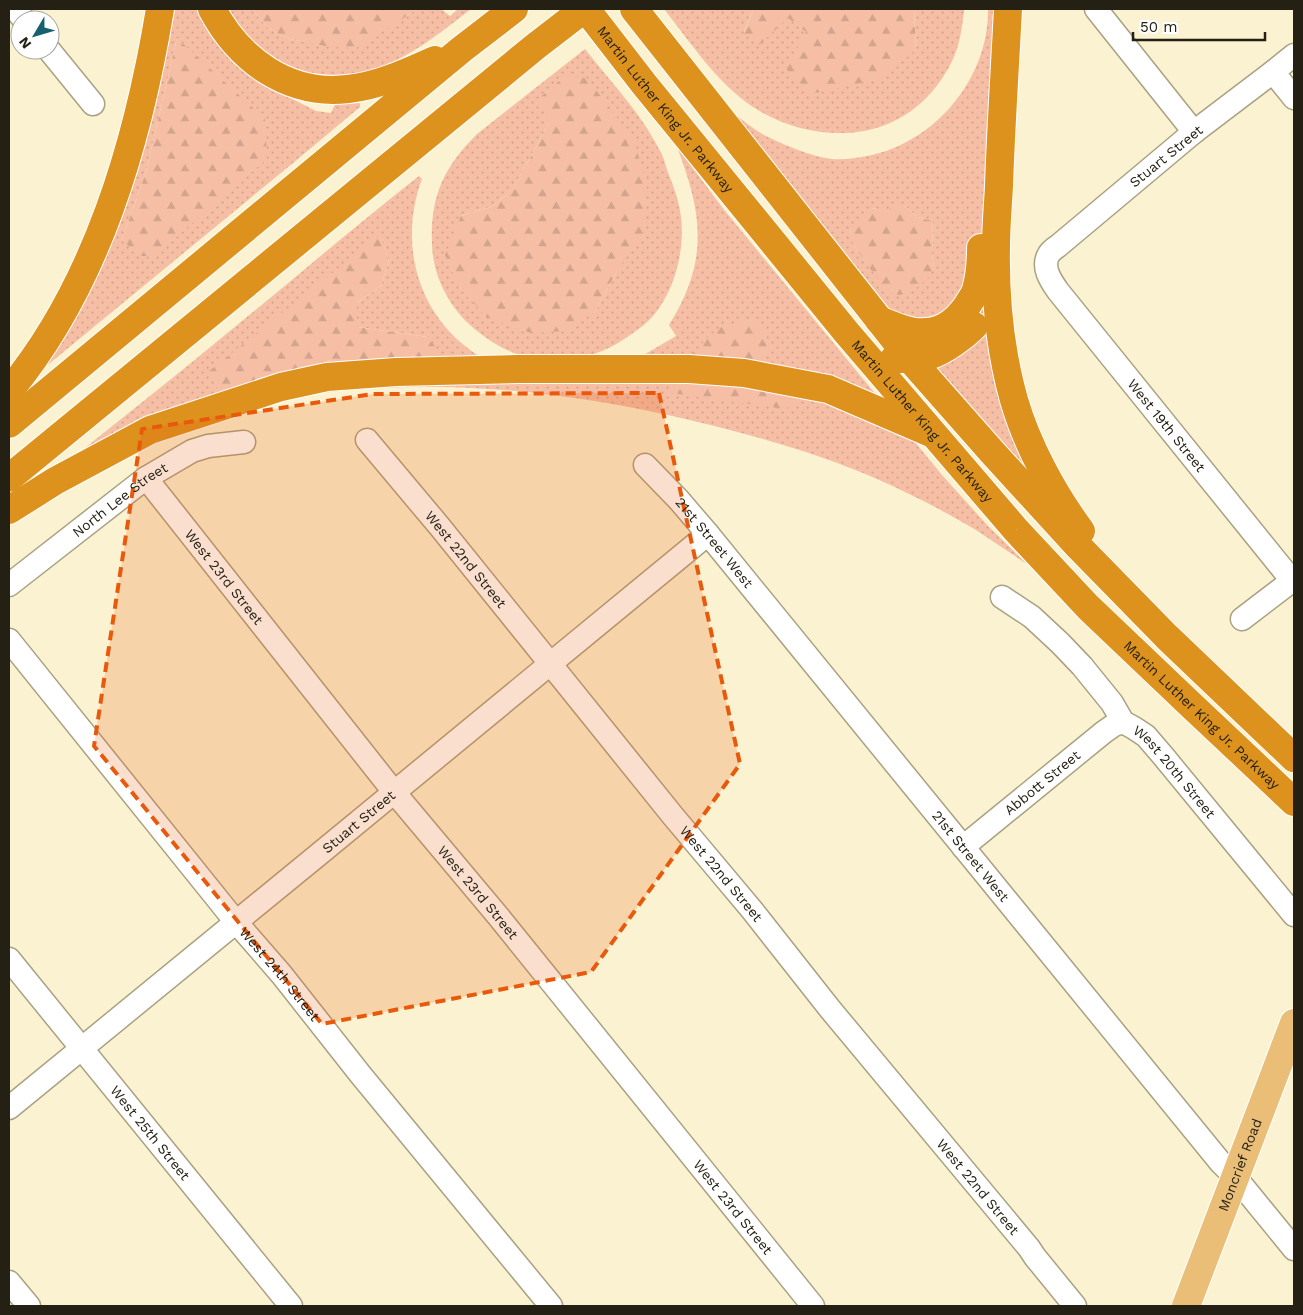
<svg xmlns="http://www.w3.org/2000/svg" width="1303" height="1315" viewBox="0 0 1303 1315" font-family="'Work Sans',sans-serif">
  <style>
    .grass { fill: url(#grass-dots); fill-rule: evenodd }
    .forest { fill: url(#forest-firs) }
    .lines { fill: none; stroke-linecap: round; stroke-linejoin: round }
    .minor-casing { stroke: #a9a182; stroke-width: 25 }
    .major-casing { stroke: #fff; stroke-width: 30 }
    .highway-casing { stroke: #fff; stroke-width: 30 }
    .minor { stroke: #fff; stroke-width: 22 }
    .major { stroke: #ebbe78; stroke-width: 28 }
    .highway { stroke: #de921e; stroke-width: 28 }
    .marked { fill: #e8590c; fill-opacity: 0.2; stroke: #e8590c; stroke-width: 4; stroke-dasharray: 10 6; stroke-linejoin: round }
    .labels { text-anchor: middle; dominant-baseline: central; stroke-width: 4.5; stroke-linejoin: round; paint-order: stroke }
    .street-label { font-size: 14px; fill: #242114; stroke: #fff }
  </style>
  <defs>
    <pattern id="grass-dots" width="8" height="8" patternUnits="userSpaceOnUse" patternTransform="scale(1.25)"><rect width="8" height="8" fill="#f6bfa5"/><path d="M2 2h.1M6 6h.1" fill="none" stroke="#d3a48d" stroke-width="1.8" stroke-linecap="round"/></pattern>
    <pattern id="forest-firs" width="22" height="20" patternUnits="userSpaceOnUse" patternTransform="scale(1.25)"><rect width="22" height="20" fill="#f6bfa5"/><path d="M5 1l3.5 6h-7zM16 11l3.5 6h-7z" fill="#d3a48d"/></pattern>
  </defs>
  <rect width="100%" height="100%" fill="#faf2d1"/>
  <g class="grass">
    <path d="M 168,9 L 198,9 L 209,33 L 217,44 L 233,63 L 246,73 L 269,87 L 316,111 L 331,113 L 338,98 L 355,99 L 360,104 L 360,107 L 293,163 L 33,377 L 55,345 ZM 177,38 L 154,256 L 122,239 L 146,172 Z"/>
    <path d="M 223,9 L 252,9 L 267,27 L 286,38 L 306,42 L 404,18 L 416,9 L 441,9 L 450,16 L 458,9 L 471,9 C 417,51 356,101 284,64 C 276,61 266,58 260,52 C 255,48 252,42 248,38 C 240,28 231,18 223,9 Z"/>
    <path d="M 664,9 L 753,9 L 744,32 L 788,17 L 806,32 L 916,51 L 914,9 L 964,9 L 964,11 C 962,27 960,44 953,59 C 941,85 920,109 894,121 C 850,143 793,133 753,107 C 716,82 691,43 664,9 Z"/>
    <path d="M 988,9 L 998,9 L 985,228 L 1037,481 L 954,389 L 733,113 C 743,120 753,129 764,135 C 782,144 812,157 832,159 C 844,160 856,158 867,156 C 935,143 989,78 988,9 ZM 905,206 L 917,217 L 933,221 L 932,254 L 934,267 L 868,265 C 860,255 852,245 850,231 L 873,208 L 882,211 Z"/>
    <path d="M 585,49 C 610,81 640,112 659,149 C 663,155 665,163 667,170 C 673,185 679,200 681,217 C 685,250 675,290 653,316 C 647,323 640,328 633,333 C 618,344 600,354 582,357 C 574,359 564,358 556,358 C 548,358 540,358 533,358 C 510,355 487,340 470,325 C 448,305 433,275 432,245 C 430,197 443,168 477,134 ZM 549,123 L 617,271 L 595,312 L 530,333 L 486,316 L 459,287 L 461,216 L 493,206 L 513,189 Z"/>
    <path d="M 677,147 L 725,211 L 942,475 L 988,526 L 1027,564 C 1010,553 993,541 976,530 C 944,511 911,494 877,479 C 820,454 759,437 698,422 C 576,393 447,377 321,393 C 305,395 287,396 271,400 C 248,405 226,414 203,422 C 157,436 110,451 63,466 C 119,420 176,376 231,330 C 294,279 355,226 419,176 L 422,179 C 397,246 419,320 482,358 C 489,362 498,365 506,369 C 526,377 538,384 560,383 C 603,381 640,357 676,336 L 669,325 C 709,261 703,215 677,147 ZM 380,236 L 389,260 L 381,286 L 357,303 L 357,327 L 428,337 L 425,375 L 326,360 Z"/>
  </g>
  <g class="forest">
    <polygon points="252,9 416,9 404,18 356,48 330,47 286,38 267,27"/>
    <polygon points="753,9 914,9 916,50 879,79 811,94 786,69 806,32 788,18 758,46 744,33"/>
    <polygon points="177,38 265,119 267,159 154,256 137,256 122,239 146,172"/>
    <polygon points="565,76 587,78 634,140 647,185 644,231 617,271 595,312 566,331 530,333 486,317 459,287 445,255 461,216 493,206 513,189 549,123 538,99"/>
    <path d="M 897,202 L 905,206 L 917,217 L 933,221 L 932,254 L 934,267 L 928,278 L 915,289 L 900,295 L 893,294 L 883,286 L 858,252 L 851,239 L 850,231 L 857,220 L 873,208 C 885,212 889,211 897,202 Z"/>
    <polygon points="380,235 389,260 381,286 357,303 357,327 428,337 443,357 425,375 326,360 220,393 208,372"/>
    <polygon points="747,320 759,321 771,348 755,365 801,387 798,402 785,409 671,393 680,369 707,338 719,328"/>
  </g>
  <g class="lines">
    <g class="minor-casing">
      <g id="minor">
        <polyline points="1096,9 1194,132"/>
        <polyline points="16,10 24,20"/>
        <polyline points="49,50 93,104"/>
        <path id="s1" d="M 1294,55 L 1273,72 L 1194,132 L 1058,246 C 1055,248 1051,251 1049,254 C 1041,267 1051,281 1058,291 L 1294,583"/>
        <polyline points="1273,72 1294,98"/>
        <path id="s2" d="M 367,440 L 440,527 L 673,816 L 752,910 L 830,1009 L 1029,1248 L 1035,1257 L 1075,1306"/>
        <path id="s3" d="M 645,465 L 678,499 L 708,534 L 1221,1163 L 1236,1178 L 1294,1249"/>
        <path id="s4" d="M 146,478 L 394,792 L 498,916 L 813,1306"/>
        <path id="s5" d="M 9,585 L 146,478 L 192,451 L 208,446 L 244,442"/>
        <path id="s6" d="M 1002,597 L 1032,617 L 1060,643 L 1082,666 L 1112,703 L 1123,722 L 1134,728 L 1146,736 L 1164,757 L 1294,915"/>
        <polyline points="1242,619 1293,580"/>
        <path id="s7" d="M 9,640 L 236,922 L 282,975 L 360,1074 L 551,1306"/>
        <path id="s8" d="M 963,847 L 1104,732 L 1114,725 L 1123,722"/>
        <path id="s9" d="M 9,959 L 291,1306"/>
        <path id="s10" d="M 9,1108 L 318,855 L 708,534"/>
        <polyline points="9,1282 29,1306"/>
      </g>
    </g>
    <g class="major-casing">
      <g id="major">
        <path id="s11" d="M 1186,1306 L 1294,1023"/>
      </g>
    </g>
    <g class="highway-casing">
      <g id="highway">
        <path d="M 212,9 C 239,60 288,96 348,89 C 378,86 408,72 435,60"/>
        <path id="s12" d="M 586,9 L 644,84 L 847,333 L 1016,530 L 1088,607 L 1191,705 L 1294,802"/>
        <polyline points="634,9 910,359 992,452 1078,546 1167,637 1294,758"/>
        <path d="M 1008,9 C 1005,68 1001,127 999,186 C 998,206 996,226 996,247 C 995,298 1000,350 1014,400 C 1027,445 1053,493 1081,531"/>
        <path d="M 879,320 C 891,325 902,330 915,332 C 938,334 954,325 967,306 C 969,302 973,297 975,293 C 980,278 981,263 981,248"/>
        <path d="M 894,359 C 906,359 919,359 931,355 C 945,350 963,337 974,326"/>
        <path d="M 9,391 C 97,285 138,142 160,9"/>
        <polyline points="9,424 462,49 514,9"/>
        <polyline points="9,478 536,46 584,9"/>
        <polyline points="9,510 55,481 150,430 281,387 327,377 396,372 518,369 689,369 744,373 828,389 928,432"/>
      </g>
    </g>
    <use href="#minor" class="minor"/>
    <use href="#major" class="major"/>
    <use href="#highway" class="highway"/>
  </g>
  <path class="marked" d="M 659,393 L 740,764 L 591,972 L 322,1024 L 94,746 L 142,429 L 373,394 Z"/>
  <g class="labels">
    <g class="street-label">
      <text stroke="none"><textPath href="#s12" startOffset="128">Martin Luther King Jr. Parkway</textPath></text>
      <text transform="translate(1166 156) rotate(-39)">Stuart Street</text>
      <text stroke="none"><textPath href="#s12" startOffset="532">Martin Luther King Jr. Parkway</textPath></text>
      <text stroke="none"><textPath href="#s1" startOffset="529">West 19th Street</textPath></text>
      <text stroke="none"><textPath href="#s5" startOffset="140">North Lee Street</textPath></text>
      <text stroke="none"><textPath href="#s3" startOffset="104">21st Street West</textPath></text>
      <text stroke="none"><textPath href="#s2" startOffset="155">West 22nd Street</textPath></text>
      <text stroke="none"><textPath href="#s4" startOffset="126">West 23rd Street</textPath></text>
      <text stroke="none"><textPath href="#s12" startOffset="938">Martin Luther King Jr. Parkway</textPath></text>
      <text stroke="none"><textPath href="#s6" startOffset="248">West 20th Street</textPath></text>
      <text stroke="none"><textPath href="#s8" startOffset="102">Abbott Street</textPath></text>
      <text stroke="none"><textPath href="#s10" startOffset="452">Stuart Street</textPath></text>
      <text stroke="none"><textPath href="#s3" startOffset="509">21st Street West</textPath></text>
      <text stroke="none"><textPath href="#s2" startOffset="560">West 22nd Street</textPath></text>
      <text stroke="none"><textPath href="#s4" startOffset="531">West 23rd Street</textPath></text>
      <text stroke="none"><textPath href="#s7" startOffset="430">West 24th Street</textPath></text>
      <text stroke="none"><textPath href="#s9" startOffset="224">West 25th Street</textPath></text>
      <text stroke="none"><textPath href="#s11" startOffset="151">Moncrief Road</textPath></text>
      <text stroke="none"><textPath href="#s2" startOffset="965">West 22nd Street</textPath></text>
      <text stroke="none"><textPath href="#s4" startOffset="936">West 23rd Street</textPath></text>
    </g>
  </g>
  <rect width="1303" height="1315" fill="none" stroke="#242114" stroke-width="20"/>
  <g transform="translate(35 35) rotate(232)"><circle r="24" fill="#ffffff" stroke="#a7a6a1"/>
  <path d="M0-4L9 19L0 12L-9 19Z" fill="#186070"/>
  <text y="-8" font-size="14" font-weight="bold" text-anchor="middle" fill="#242114">N</text>
  </g>
  <path d="M1133 32v8h132v-8" fill="none" stroke="#242114" stroke-width="2.5"/>
  <text x="1140" y="32" font-size="15" fill="#242114" stroke="#ffffff" stroke-width="4" paint-order="stroke">50 m</text>
</svg>
